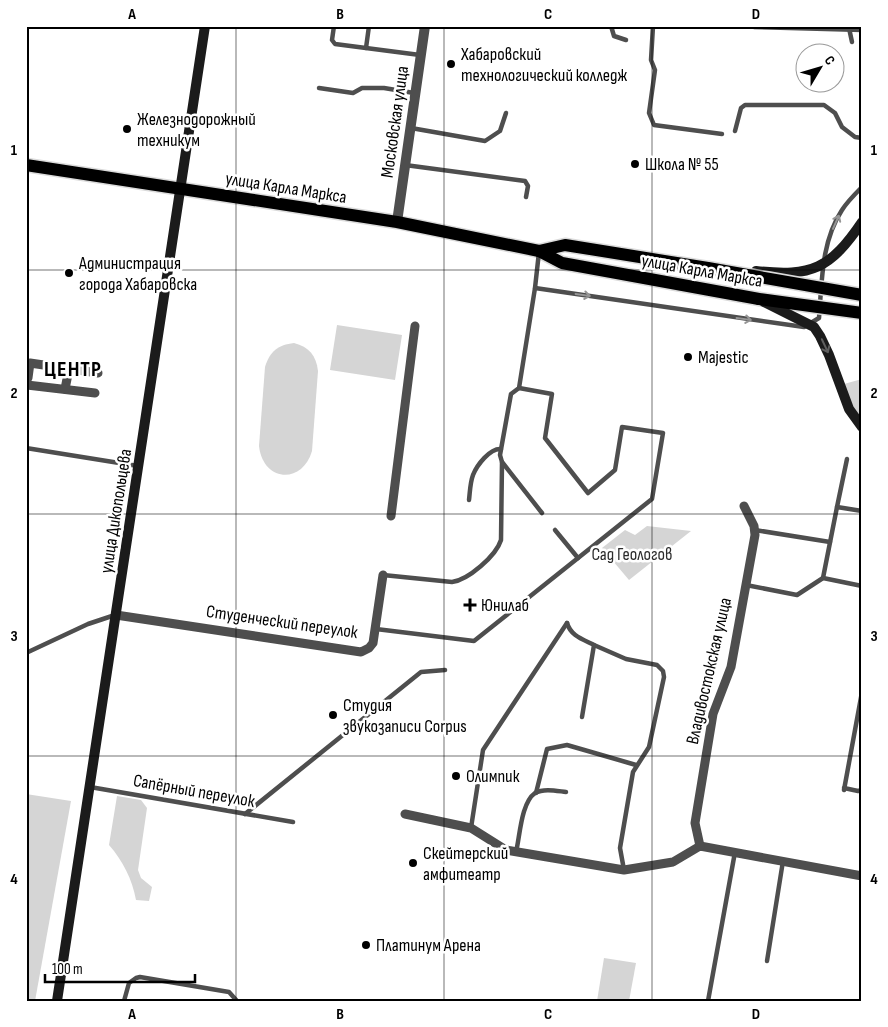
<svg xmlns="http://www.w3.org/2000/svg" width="888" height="1027" font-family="'Sofia Sans Condensed',sans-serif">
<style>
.green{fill:#d5d5d5}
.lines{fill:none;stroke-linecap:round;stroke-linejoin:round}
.primary-casing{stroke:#dbdbdb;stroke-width:15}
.service{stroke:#4e4e4e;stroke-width:4.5}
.minor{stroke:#4e4e4e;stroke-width:9}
.tertiary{stroke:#4e4e4e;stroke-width:10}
.secondary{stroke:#1b1b1b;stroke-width:10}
.primary{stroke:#000;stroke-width:12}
.primary-bridge-casing{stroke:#dbdbdb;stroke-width:15;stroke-linecap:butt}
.secondary-bridge{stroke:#1b1b1b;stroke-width:10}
.primary-bridge{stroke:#000;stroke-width:12}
.oneway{stroke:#959595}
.oneway2{stroke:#5f5f5f}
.grid{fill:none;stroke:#000;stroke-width:1;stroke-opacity:0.55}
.poi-dot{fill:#000;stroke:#fff;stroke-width:2}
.labels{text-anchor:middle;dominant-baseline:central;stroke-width:5;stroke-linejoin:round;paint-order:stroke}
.poi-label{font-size:18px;fill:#000;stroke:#fff;text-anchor:start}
.street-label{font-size:18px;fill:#000;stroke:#fff}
.park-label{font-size:18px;fill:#2c2c2c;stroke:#fff}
.district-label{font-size:22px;font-weight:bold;letter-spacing:1px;fill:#000;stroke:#fff}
.neatline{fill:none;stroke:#000;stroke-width:2}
.grid-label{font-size:16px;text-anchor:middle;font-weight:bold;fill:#000}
</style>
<rect width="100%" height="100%" fill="#fff"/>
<!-- green -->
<g class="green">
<path d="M337,325L402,335L395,380L330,370Z"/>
<path d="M294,343C309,347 316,355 318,371L312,451C302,485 263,482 259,446L265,367C270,351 278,345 294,343Z"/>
<path d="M862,379V418L853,407L844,384Z"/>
<path d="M647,526L691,531L629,580L602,548L625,530L635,535Z"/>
<path d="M26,794L71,801L35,1001H26Z"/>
<path d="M117,796L141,800L147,808L138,870L141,878L152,887L149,901L136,900C132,879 123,861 109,845Z"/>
<path d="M604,958L636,963L629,1001H597Z"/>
</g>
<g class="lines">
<!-- primary casing -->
<g class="primary-casing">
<g id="primary">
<path d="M26,165L397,222L539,251L562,263L759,299"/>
<path d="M539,251L565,245L708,268"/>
</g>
</g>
<!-- service -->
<g class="service">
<path d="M334,26L332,40L335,44L420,55"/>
<path d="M611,26L614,36L626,40"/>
<path d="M653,26L651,60L655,70L649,113L654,125L722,134"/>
<path d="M754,27L862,30"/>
<path d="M849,28L852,42"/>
<path d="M366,48L369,26"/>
<path d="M319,88L353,93L362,88H384L414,93"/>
<path d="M411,128L485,141L500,131L506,113"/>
<path d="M735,131L741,108L745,105H824L835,113L842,127L855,137L862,138"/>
<path d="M405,165L525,181L528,186L526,197"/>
<path d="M539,252L535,288L519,388L511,394L500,455L502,462L542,513"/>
<path d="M535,288L804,327L819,318C822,282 821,242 842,210C847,202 855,194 862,187"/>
<path d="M26,448L138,466"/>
<path d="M469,500C470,492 470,483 473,475C477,465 490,448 501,449"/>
<path d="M837,507L847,459"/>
<path d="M555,530L578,558"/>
<path d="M755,530L830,542"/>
<path d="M383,575L452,582C468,580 496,556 501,540L502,462"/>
<path d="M823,578L837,507L862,511"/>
<path d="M746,585L797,595L823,578L862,586"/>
<path d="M567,623C571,636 582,639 594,645L582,717"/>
<path d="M376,629L474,641L652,499L663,433L622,427L615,470L588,493L545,438L552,394L519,388"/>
<path d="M594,645L626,659L657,665L663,671L664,677L649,747L633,772L620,848L624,870"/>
<path d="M26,653L88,624L115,615"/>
<path d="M90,787L293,822"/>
<path d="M844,788L858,791L862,790"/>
<path d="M844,790L862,692"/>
<path d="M536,793L547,749L567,745L636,765"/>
<path d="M245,814L421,672L445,670"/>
<path d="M471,828L483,750L567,623"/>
<path d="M516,852C520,836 521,803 535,793C544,788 557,791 566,792"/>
<path d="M767,961L783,861"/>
<path d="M124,1001L129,983L136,978L140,977L229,992L237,1001"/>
<path d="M708,1001L735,852"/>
</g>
<!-- minor -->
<g class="minor">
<path d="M28,378L30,363L98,373"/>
<path d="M27,385L95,393"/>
<path d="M65,389L69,369"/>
<path d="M391,516L415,326"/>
<path d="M116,615L361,652L369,648L373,643L383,575"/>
<path d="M405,814L471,828L506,850L624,870L673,862L700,846L862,876"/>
<path d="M700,846L695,823L713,714L731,667L755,535L754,526L744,506"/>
</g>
<!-- tertiary -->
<path class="tertiary" d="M397,222L425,26"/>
<!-- secondary -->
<g class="secondary">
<path d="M756,271C812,277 830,269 862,222"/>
<path d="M57,1001L205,26"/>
</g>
<!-- primary -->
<use href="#primary" class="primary"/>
<!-- primary-bridge casing -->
<g class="primary-bridge-casing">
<g id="primary-bridge">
<path d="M708,268L862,295"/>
<path d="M759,299L862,313"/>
</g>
</g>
<!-- secondary-bridge -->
<path class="secondary-bridge" d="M764,302L814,327L820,336L829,355L849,409L862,427"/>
<!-- primary-bridge -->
<use href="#primary-bridge" class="primary-bridge"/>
</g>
<!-- one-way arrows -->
<defs><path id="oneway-shaft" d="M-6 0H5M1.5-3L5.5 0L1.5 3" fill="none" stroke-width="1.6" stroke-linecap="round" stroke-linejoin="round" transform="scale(1.25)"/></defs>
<g class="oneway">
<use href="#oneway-shaft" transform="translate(836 222) rotate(-66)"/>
<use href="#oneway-shaft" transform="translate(583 295) rotate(8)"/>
<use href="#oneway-shaft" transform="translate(744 319) rotate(8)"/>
</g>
<use class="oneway2" href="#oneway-shaft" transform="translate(825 346) rotate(65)"/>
<!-- grid -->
<path class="grid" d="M236,26V1001M444,26V1001M652,26V1001M26,270H862M26,514H862M26,756H862"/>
<!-- markers -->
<g class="poi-dot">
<circle cx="451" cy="64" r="5"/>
<circle cx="127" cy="129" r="5"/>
<circle cx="635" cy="164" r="5"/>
<circle cx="69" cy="273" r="5"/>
<circle cx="688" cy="357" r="5"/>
<path d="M467.5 597.5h5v5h5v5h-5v5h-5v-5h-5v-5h5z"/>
<circle cx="333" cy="715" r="5"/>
<circle cx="456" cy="776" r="5"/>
<circle cx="413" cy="863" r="5"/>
<circle cx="366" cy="945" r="5"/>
</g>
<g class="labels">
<!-- poi labels -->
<g class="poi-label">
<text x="461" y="54">Хабаровский<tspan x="461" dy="21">технологический колледж</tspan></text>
<text x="137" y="119">Железнодорожный<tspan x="137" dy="21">техникум</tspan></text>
<text x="645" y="164">Школа № 55</text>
<text x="79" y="263">Администрация<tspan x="79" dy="21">города Хабаровска</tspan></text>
<text x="698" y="357">Majestic</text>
<text x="481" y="605">Юнилаб</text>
<text x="343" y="705">Студия<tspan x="343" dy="21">звукозаписи Corpus</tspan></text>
<text x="466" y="776">Олимпик</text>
<text x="423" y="853">Скейтерский<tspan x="423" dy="21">амфитеатр</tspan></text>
<text x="376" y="945">Платинум Арена</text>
</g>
<!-- street labels -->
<g class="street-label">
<text transform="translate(395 122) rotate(-82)">Московская улица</text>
<text transform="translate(286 188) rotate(9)">улица Карла Маркса</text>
<text transform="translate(702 271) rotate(10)">улица Карла Маркса</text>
<text transform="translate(116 511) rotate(-81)">улица Дикопольцева</text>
<text transform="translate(282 622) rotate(8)">Студенческий переулок</text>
<text transform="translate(709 671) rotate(-77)">Владивостокская улица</text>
<text transform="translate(194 791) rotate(10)">Сапёрный переулок</text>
</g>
<!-- park labels -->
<g class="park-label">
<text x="632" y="554">Сад Геологов</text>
</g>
<!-- district labels -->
<g class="district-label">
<text x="73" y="369">ЦЕНТР</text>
</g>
</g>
<!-- border -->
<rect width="888" height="1027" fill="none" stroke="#ffffff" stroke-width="55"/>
<!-- north arrow -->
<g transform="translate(820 68) rotate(52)"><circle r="24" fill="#ffffff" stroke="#999999"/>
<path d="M0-4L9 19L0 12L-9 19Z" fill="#000000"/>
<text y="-8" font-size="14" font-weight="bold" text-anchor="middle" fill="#000000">С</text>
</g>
<!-- scale -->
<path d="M45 974v8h150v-8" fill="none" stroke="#000000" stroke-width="2.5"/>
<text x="52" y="974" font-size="15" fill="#000000" stroke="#ffffff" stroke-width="4" paint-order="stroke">100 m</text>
<rect x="28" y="28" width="832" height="972" class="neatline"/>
<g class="grid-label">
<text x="132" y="19">A</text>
<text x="340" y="19">B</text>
<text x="548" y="19">C</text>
<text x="756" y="19">D</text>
<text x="14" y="155">1</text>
<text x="874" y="155">1</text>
<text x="14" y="398">2</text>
<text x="874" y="398">2</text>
<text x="14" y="641">3</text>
<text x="874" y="641">3</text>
<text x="14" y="884">4</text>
<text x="874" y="884">4</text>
<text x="132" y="1019">A</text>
<text x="340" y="1019">B</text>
<text x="548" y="1019">C</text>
<text x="756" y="1019">D</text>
</g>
</svg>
